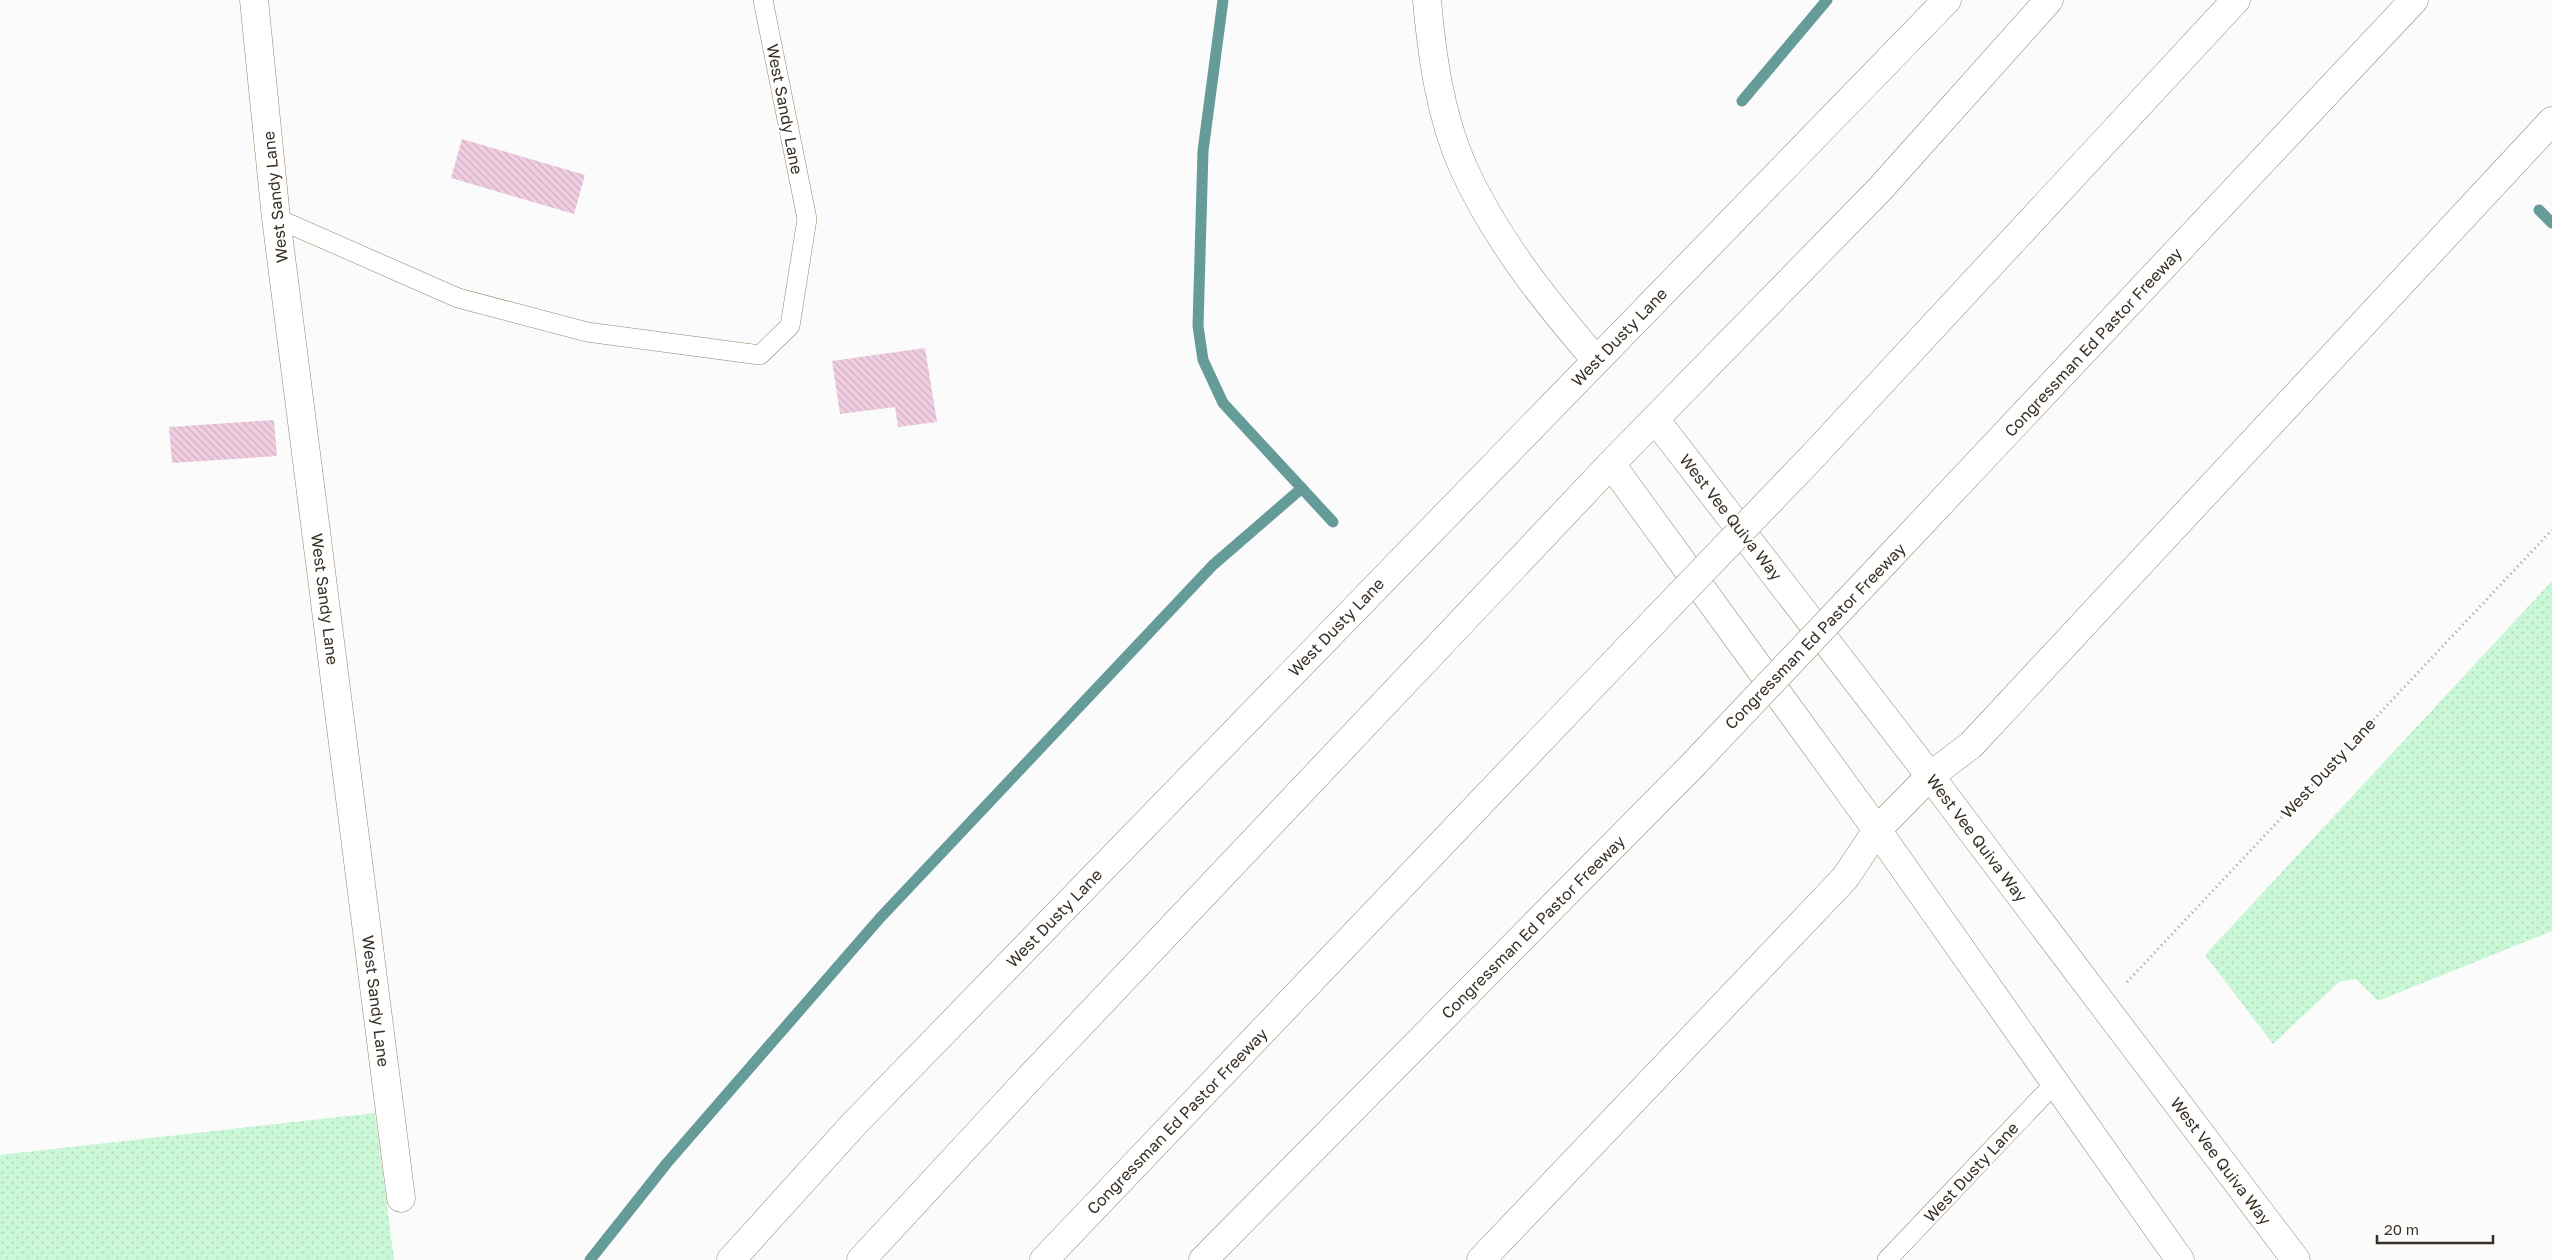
<svg xmlns="http://www.w3.org/2000/svg" width="2552" height="1260" font-family="'Golos Text',sans-serif">
<style>
.grass{fill:url(#grass-dots)}
.lines{fill:none;stroke-linecap:round;stroke-linejoin:round}
.stream{stroke:#659c9a;stroke-width:11}
.building{fill:url(#building-back-hatch)}
.lane-casing{stroke:#9a8469;stroke-width:20}
.street-casing{stroke:#9a8469;stroke-width:29}
.secondary-casing{stroke:#9a8469;stroke-width:29}
.highway-casing{stroke:#9a8469;stroke-width:29}
.path{stroke:#9f9b96;stroke-width:3;stroke-dasharray:1 4;stroke-linecap:butt}
.lane{stroke:#fff;stroke-width:19}
.street{stroke:#fff;stroke-width:28}
.secondary{stroke:#fff;stroke-width:28}
.highway{stroke:#fff;stroke-width:28}
.highway-bridge-casing{stroke:#9a8469;stroke-width:29;stroke-linecap:butt}
.highway-bridge{stroke:#fff;stroke-width:28}
.labels{text-anchor:middle;dominant-baseline:central;stroke-width:4;stroke-linejoin:round;paint-order:stroke}
.street-label{font-size:16px;fill:#393025;stroke:#fff}
</style>
<defs>
<pattern id="grass-dots" width="8" height="8" patternUnits="userSpaceOnUse" patternTransform="scale(1.25)"><rect width="8" height="8" fill="#caf7d6"/><path d="M2 2h.1M6 6h.1" fill="none" stroke="#aed4b8" stroke-width="1.8" stroke-linecap="round"/></pattern>
<pattern id="building-back-hatch" width="6" height="6" patternUnits="userSpaceOnUse" patternTransform="scale(1.25)"><rect width="6" height="6" fill="#f0cde1"/><path d="M-1 5l2 2M0 0l6 6M5-1l2 2" fill="none" stroke="#cfb0c1"/></pattern>
</defs>
<rect width="100%" height="100%" fill="#fbfbfb"/>
<!-- grass -->
<g class="grass">
<path d="M2552,581V931L2378,1001L2356,979L2339,982L2273,1044L2205,955Z"/>
<path d="M375,1113L394,1260H0V1155Z"/>
</g>
<g class="lines">
<!-- stream -->
<g class="stream">
<path d="M1223,0L1203,151L1198,326L1203,360L1223,403L1333,522"/>
<path d="M1742,101L1827,0"/>
<path d="M2539,210L2552,223"/>
<path d="M590,1260L667,1163L880,918L1213,565L1302,488"/>
</g>
</g>
<!-- building -->
<g class="building">
<path d="M462,139L585,175L574,214L451,178Z"/>
<path d="M925,348L937,422L898,427L895,407L840,414L832,361Z"/>
<path d="M274,420L277,456L172,463L169,427Z"/>
</g>
<g class="lines">
<!-- lane casing -->
<g class="lane-casing">
<g id="lane">
<path d="M276,218L458,298L587,332L760,355L790,326L807,219L763,0"/>
<path d="M1887,1260L2054,1084"/>
</g>
</g>
<!-- street casing -->
<g class="street-casing">
<g id="street">
<path d="M254,0L276,218L401,1198"/>
<path d="M1427,0C1432,56 1440,115 1463,167C1495,238 1545,301 1596,360"/>
<path d="M731,1260L854,1124L1947,0"/>
</g>
</g>
<!-- secondary casing -->
<g class="secondary-casing">
<g id="secondary">
<path d="M1655,419L1930,776L2296,1260"/>
<path d="M1611,464L1877,830L2180,1260"/>
</g>
</g>
<!-- highway casing -->
<g class="highway-casing">
<g id="highway">
<path d="M1814,455L2236,0"/>
<path d="M1885,562L2414,0"/>
<path d="M861,1260L1024,1084L1611,464L1880,189L2049,0"/>
<path d="M1044,1260L1617,660"/>
<path d="M1203,1260L1690,768"/>
<path d="M1481,1260L1845,878L1877,830L1930,776L1971,745L2552,121"/>
</g>
</g>
<!-- path -->
<path class="path" d="M2127,982L2552,530"/>
<!-- lane -->
<use href="#lane" class="lane"/>
<!-- street -->
<use href="#street" class="street"/>
<!-- secondary -->
<use href="#secondary" class="secondary"/>
<!-- highway -->
<use href="#highway" class="highway"/>
<!-- highway-bridge casing -->
<g class="highway-bridge-casing">
<g id="highway-bridge">
<path d="M1617,660L1814,455"/>
<path d="M1690,768L1885,562"/>
</g>
</g>
<!-- highway-bridge -->
<use href="#highway-bridge" class="highway-bridge"/>
</g>
<g class="labels">
<!-- street labels -->
<g class="street-label">
<text transform="translate(785 109) rotate(79)">West Sandy Lane</text>
<text transform="translate(275 197) rotate(-96)">West Sandy Lane</text>
<text transform="translate(1619 337) rotate(-46)">West Dusty Lane</text>
<text transform="translate(2093 342) rotate(-47)">Congressman Ed Pastor Freeway</text>
<text transform="translate(1731 517) rotate(52)">West Vee Quiva Way</text>
<text transform="translate(325 599) rotate(83)">West Sandy Lane</text>
<text transform="translate(1336 627) rotate(-46)">West Dusty Lane</text>
<text transform="translate(1815 636) rotate(-46)">Congressman Ed Pastor Freeway</text>
<text transform="translate(2328 768) rotate(-47)">West Dusty Lane</text>
<text transform="translate(1977 838) rotate(53)">West Vee Quiva Way</text>
<text transform="translate(1054 918) rotate(-46)">West Dusty Lane</text>
<text transform="translate(1533 927) rotate(-45)">Congressman Ed Pastor Freeway</text>
<text transform="translate(376 1001) rotate(83)">West Sandy Lane</text>
<text transform="translate(1177 1121) rotate(-46)">Congressman Ed Pastor Freeway</text>
<text transform="translate(2221 1161) rotate(53)">West Vee Quiva Way</text>
<text transform="translate(1971 1172) rotate(-47)">West Dusty Lane</text>
</g>
</g>
<!-- scale -->
<path d="M2377 1235v8h116v-8" fill="none" stroke="#393025" stroke-width="2.5"/>
<text x="2384" y="1235" font-size="15" fill="#393025" stroke="#ffffff" stroke-width="4" paint-order="stroke">20 m</text>
</svg>
